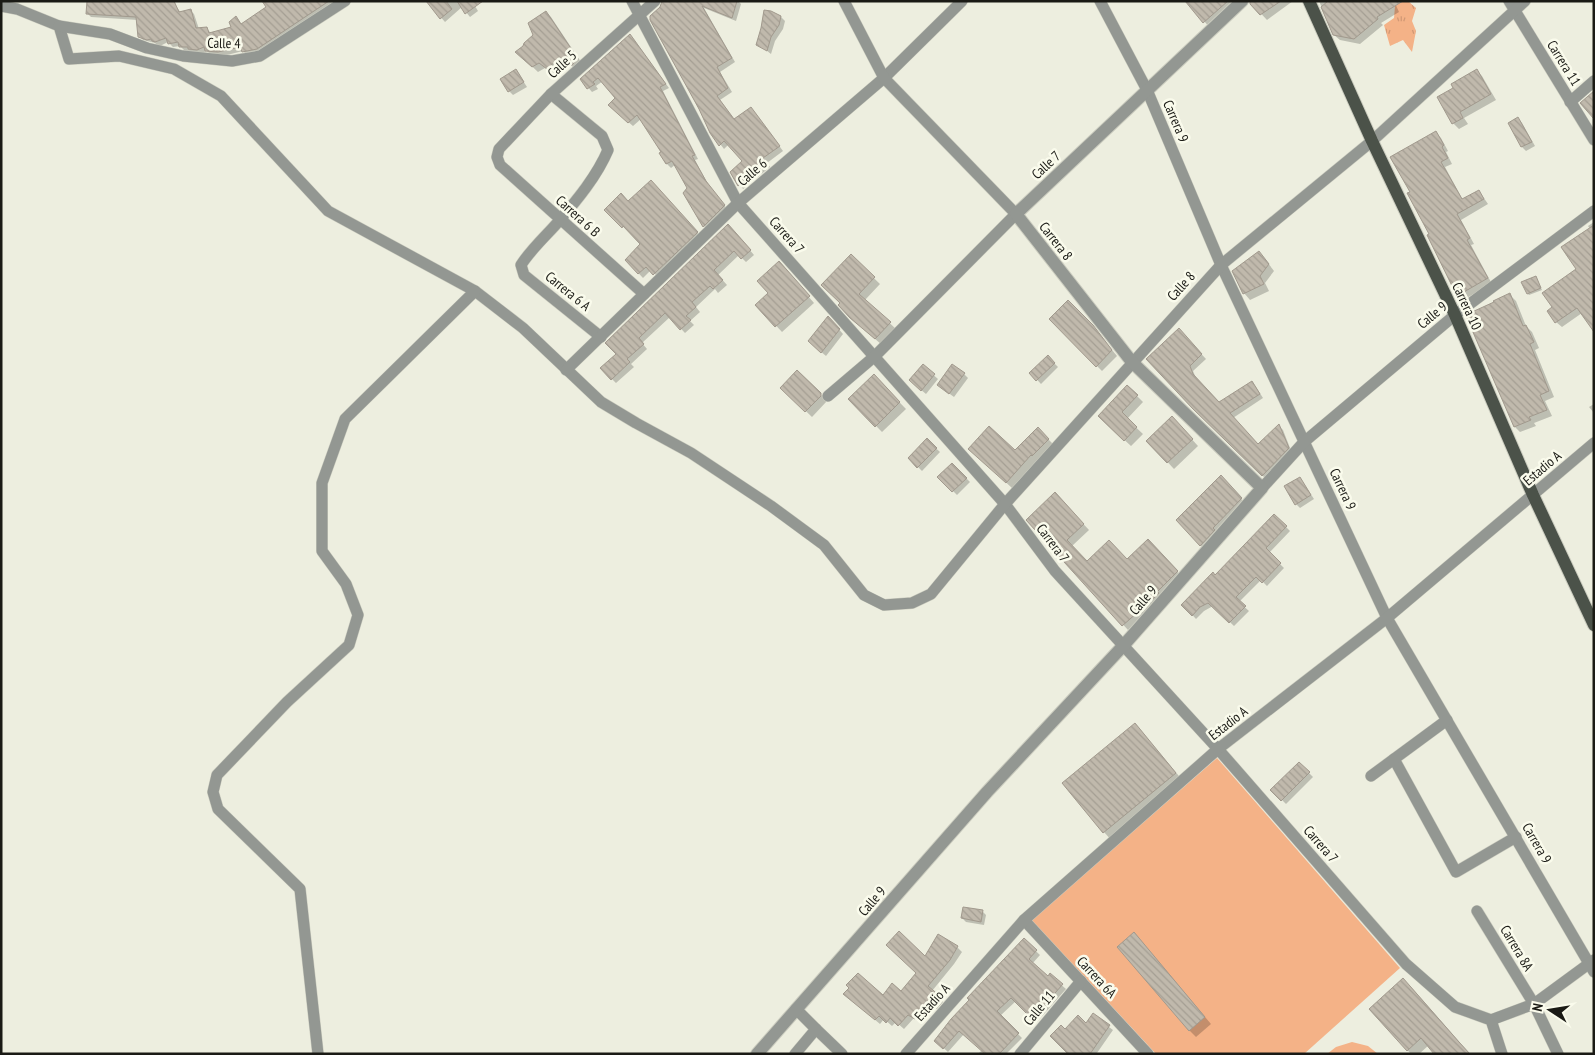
<svg xmlns="http://www.w3.org/2000/svg" width="1595" height="1055" font-family="'PT Sans Narrow',sans-serif">
<style>
.grass{fill:url(#grass-tufts)}
.garden{fill:#f4b287}
.shadow{fill:#0003}
.building{fill:url(#building-back-hatch);stroke:#a1998d}
.lines{fill:none;stroke-linecap:round;stroke-linejoin:round}
.minor-casing{stroke:#cbccbf;stroke-width:12}
.tertiary-casing{stroke:#cbccbf;stroke-width:14}
.primary-casing{stroke:#cbccbf;stroke-width:14}
.minor{stroke:#939792;stroke-width:11}
.tertiary{stroke:#939792;stroke-width:12}
.primary{stroke:#4b5249;stroke-width:12}
.labels{text-anchor:middle;dominant-baseline:central;stroke-width:5;stroke-linejoin:round;paint-order:stroke}
.street-label{font-size:14px;fill:#1a1a15;stroke:#fafbec}
</style>
<defs>
<pattern id="grass-tufts" width="24" height="20" patternUnits="userSpaceOnUse" patternTransform="scale(1.25)"><rect width="24" height="20" fill="#f4b287"/><path d="M3 7l-1-3M5 7V3M7 7l1-3M15 17l-1-3M17 17v-4M19 17l1-3" fill="none" stroke="#d19874"/></pattern>
<pattern id="building-back-hatch" width="6" height="6" patternUnits="userSpaceOnUse" patternTransform="scale(1.25)"><rect width="6" height="6" fill="#c0b9ac"/><path d="M-1 5l2 2M0 0l6 6M5-1l2 2" fill="none" stroke="#a49e93"/></pattern>
</defs>
<rect width="100%" height="100%" fill="#edeedf"/>
<!-- grass -->
<path class="grass" d="M1402,1H1408L1416,8L1412,21L1416,31L1412,52L1403,40L1390,46L1384,25L1394,18L1395,6Z"/>
<!-- garden -->
<g class="garden">
<path d="M1217,758L1400,968L1304,1054H1156L1031,920Z"/>
<path d="M1352,1042L1368,1046L1378,1054H1327L1336,1047Z"/>
</g>
<!-- shadow -->
<g class="shadow">
<path d="M284,1H338L261,52L247,55L243,51L223,56L210,54L207,51L202,53H193L192,51H185L180,46L173,47L168,42L160,46L157,45L155,43L143,40L139,36L138,20L91,17L87,13L174,3L181,13L190,10L194,14L199,29H207L211,33L233,28L236,18L242,25Z"/>
<path d="M436,1H472L478,11L470,17L462,7L445,22L431,6Z"/>
<path d="M663,1H738L741,4L736,21L704,8L735,62L720,72L732,92L720,100L735,121L755,113L783,151L767,163L770,167L743,189L732,172L744,162L729,144L724,149L711,132L651,18L663,4Z"/>
<path d="M1187,1H1230L1234,7L1210,28Z"/>
<path d="M1251,1H1293L1267,20L1251,3Z"/>
<path d="M1319,1H1394L1399,12L1381,23L1383,25L1360,44L1340,40L1334,35Z"/>
<path d="M546,12L551,17L583,65L577,71L571,65L567,68L563,64L553,73L545,68L538,72L517,52L535,35Z"/>
<path d="M781,17L785,21L783,29L775,41L771,54L758,44Z"/>
<path d="M633,39L669,88L663,91L698,159L695,160L709,186L728,210L707,230L704,226L689,188L676,164L671,168L667,164L661,154L662,153L641,119L633,126L613,109L616,99L603,81L596,86L598,89L592,92L581,79Z"/>
<path d="M516,70L527,87L513,95L509,91Z"/>
<path d="M1477,71L1482,76L1496,100L1464,118L1468,124L1459,129L1453,123L1455,89Z"/>
<path d="M1518,119L1522,123L1535,146L1526,151L1522,147L1510,123Z"/>
<path d="M1436,133L1441,138L1448,151L1446,152L1452,164L1445,167L1463,200L1479,191L1488,204L1461,220L1474,244L1471,245L1492,284L1463,300L1458,295L1411,192Z"/>
<path d="M656,186L701,237L659,278L651,270L643,278L626,260L642,244L606,210L628,202Z"/>
<path d="M1594,222V330L1582,313L1562,327L1556,322L1554,308L1578,270L1590,229L1588,226Z"/>
<path d="M732,229L754,255L746,262L739,255L718,275L727,285L718,293L715,289L696,307L700,312L690,321L694,325L685,333L670,317L642,343L647,349L631,364L634,367L616,383L602,369L617,355Z"/>
<path d="M851,256L880,284L865,300L896,329L882,345L858,324L841,303Z"/>
<path d="M1265,259L1274,271L1265,283L1269,291L1250,300L1244,293Z"/>
<path d="M784,268L814,303L782,332L757,305L769,293Z"/>
<path d="M1537,279L1542,290L1529,295L1528,294Z"/>
<path d="M1510,295L1516,301L1526,326L1532,332L1539,348L1535,350L1554,397L1545,401L1552,416L1534,423L1536,426L1520,432L1515,427Z"/>
<path d="M829,318L843,334L826,356L813,345Z"/>
<path d="M1050,319L1098,333L1117,356L1102,371Z"/>
<path d="M1179,330L1206,359L1193,371L1197,380L1219,404L1252,383L1256,387L1263,398L1233,418L1258,445L1279,426L1283,430L1292,453L1267,480L1193,408Z"/>
<path d="M1048,357L1058,367L1041,384L1031,373Z"/>
<path d="M923,366L938,379L926,394L914,384Z"/>
<path d="M797,372L827,401L812,417L782,388Z"/>
<path d="M964,374L968,378L954,397L943,389Z"/>
<path d="M874,376L906,409L882,432L850,399Z"/>
<path d="M1127,386L1143,402L1127,419L1143,434L1131,446L1106,423Z"/>
<path d="M1594,404V413L1589,407Z"/>
<path d="M1178,424L1198,446L1174,469L1148,441Z"/>
<path d="M1038,429L1054,445L1012,488L976,455L1015,451Z"/>
<path d="M927,440L940,452L922,471L909,458Z"/>
<path d="M952,464L970,482L957,495L939,477Z"/>
<path d="M1221,477L1245,503L1204,549L1178,520Z"/>
<path d="M1300,478L1314,499L1300,508L1296,504Z"/>
<path d="M1060,499L1089,530L1072,546L1087,562L1127,560L1153,545L1182,577L1128,630L1028,520Z"/>
<path d="M1274,515L1290,531L1269,553L1284,568L1267,586L1261,580L1239,602L1249,611L1234,626L1213,606L1204,611L1196,619L1183,605L1215,577Z"/>
<path d="M1135,724L1184,782L1112,841L1104,832Z"/>
<path d="M1299,763L1313,777L1286,804L1272,790Z"/>
<path d="M982,911L986,915L984,925L966,922L962,918Z"/>
<path d="M1024,940L1040,955L1032,964L1048,978L1050,975L1066,989L1037,1022L1016,1001L1000,1016L1022,1038L1006,1054H978L982,1050L964,1034L948,1052L936,1041Z"/>
<path d="M1140,940L1211,1024L1196,1037L1189,1030Z"/>
<path d="M957,947L962,952L954,964L932,991L943,1002L937,1009L933,1006L920,1023L914,1018L904,1029L896,1022L892,1026L884,1019L880,1024L850,999L883,997L901,992L918,974L925,958Z"/>
<path d="M1411,987L1470,1054L1429,1045L1419,1054H1411L1370,1009Z"/>
<path d="M1093,1015L1113,1030L1097,1053L1098,1054H1069L1065,1030L1086,1025Z"/>
</g>
<!-- building -->
<g class="building">
<path d="M87,1H174L179,12L191,9L196,28L207,27L209,33L231,27L229,22L236,16L241,24L266,7L262,1H329L257,49L242,52L240,47L218,52L205,51L204,47L197,50L188,49V47H179L178,42L168,44L166,38L155,42L152,41L151,39L147,40L138,37L136,17L86,14Z"/>
<path d="M426,1H446L452,9L440,19Z"/>
<path d="M457,1H483L465,14Z"/>
<path d="M662,1H737L732,18L702,6L732,58L717,67L728,88L717,96L734,119L751,107L780,146L763,158L767,162L738,186L730,172L742,161L724,141L719,146L710,133L699,109L650,20V16L660,7Z"/>
<path d="M1185,1H1228L1203,23Z"/>
<path d="M1250,1H1281L1260,15L1250,4Z"/>
<path d="M1328,1H1403L1377,17L1378,19L1354,39L1333,35L1321,7Z"/>
<path d="M764,10L771,11L781,16L779,25L771,37L767,51L756,45L761,28Z"/>
<path d="M546,11L578,59L571,66L566,60L561,64L558,59L547,69L539,63L532,67L515,52L523,46L524,43L533,35L528,23Z"/>
<path d="M630,34L666,84L660,87L695,155L692,156L706,181L725,205L703,227L683,193L687,188L672,161L666,164L659,153L661,152L637,115L628,123L608,105L615,98L598,78L593,82L595,84L587,89L580,79Z"/>
<path d="M516,69L524,82L508,92L500,79Z"/>
<path d="M1477,69L1491,94L1460,112L1463,118L1452,124L1437,97L1453,88L1451,84Z"/>
<path d="M1594,91V119L1580,103Z"/>
<path d="M1518,117L1532,142L1521,147L1508,123Z"/>
<path d="M1436,131L1444,145L1442,147L1448,158L1441,162L1462,199L1479,190L1484,199L1457,214L1470,238L1467,240L1488,278L1457,296L1427,235L1429,234L1407,193L1410,192L1390,157Z"/>
<path d="M651,180L698,232L653,275L646,267L638,274L625,260L640,244L623,226L622,228L604,210L621,193L628,201Z"/>
<path d="M728,224L751,250L741,259L734,251L714,270L723,280L713,289L710,286L692,302L696,307L686,316L691,320L680,330L665,313L639,338L644,344L627,359L630,362L611,380L600,368L616,354L605,343Z"/>
<path d="M1594,225V332L1577,308L1555,323L1547,311L1552,307L1542,293L1576,269L1561,247Z"/>
<path d="M1259,251L1269,264L1260,276L1264,284L1243,294L1232,271Z"/>
<path d="M851,254L875,277L859,294L891,322L875,339L850,318L838,305L840,303L821,285Z"/>
<path d="M779,261L810,296L775,327L755,305L768,293L757,281Z"/>
<path d="M1536,276L1541,288L1527,294L1521,282Z"/>
<path d="M1510,293L1523,326L1526,325L1534,342L1530,344L1549,391L1540,395L1547,410L1529,417L1531,420L1514,427L1466,316L1472,312L1494,302L1493,301Z"/>
<path d="M1068,300L1093,325L1112,350L1096,367L1049,319Z"/>
<path d="M828,316L840,329L821,353L808,341Z"/>
<path d="M1179,328L1202,354L1190,366L1193,374L1219,402L1252,381L1260,394L1230,413L1258,444L1279,424L1289,448L1262,476L1193,409L1146,359Z"/>
<path d="M1048,355L1055,363L1036,381L1029,373Z"/>
<path d="M923,364L935,374L921,391L909,380Z"/>
<path d="M952,364L965,373L949,394L937,385Z"/>
<path d="M797,370L821,393V396L805,412L780,388Z"/>
<path d="M874,374L900,402L875,427L848,399Z"/>
<path d="M1127,385L1138,395L1122,412L1137,427L1124,441L1098,416Z"/>
<path d="M1172,416L1193,439L1167,463L1146,441Z"/>
<path d="M989,426L1015,450L1038,427L1049,439L1032,456L1031,455L1006,483L968,449Z"/>
<path d="M927,438L937,448L917,468L908,458Z"/>
<path d="M952,463L967,478L952,492L937,477Z"/>
<path d="M1221,475L1242,498L1213,528L1215,530L1200,546L1176,520Z"/>
<path d="M1300,477L1311,495L1295,505L1284,486Z"/>
<path d="M1055,492L1084,524L1067,540L1087,561L1109,540L1127,559L1148,539L1178,571L1157,592L1159,593L1154,598L1122,626L1026,520Z"/>
<path d="M1274,514L1287,526L1266,548L1281,563L1262,583L1256,577L1236,597L1246,606L1229,623L1208,603L1200,607L1192,616L1181,605L1213,572L1215,575Z"/>
<path d="M1135,723L1176,773L1103,833L1062,783Z"/>
<path d="M1299,762L1310,772L1281,801L1270,790Z"/>
<path d="M963,907L983,910L981,922L961,918Z"/>
<path d="M899,931L925,956L938,934L958,946L950,960L928,986L940,996L932,1005L928,1002L915,1019L908,1015L898,1026L890,1018L886,1023L879,1016L875,1020L843,994L849,988L846,985L858,973L883,995L892,983L901,991L916,973L886,945Z"/>
<path d="M1134,932L1205,1017L1189,1031L1117,947Z"/>
<path d="M1024,938L1037,950L1029,959L1048,976L1050,973L1063,984L1032,1019L1011,998L997,1011L1019,1033L999,1054H985L959,1031L943,1049L934,1041L951,1019L969,1000L967,998Z"/>
<path d="M1403,978L1459,1042L1470,1054H1434L1421,1038L1407,1051L1369,1009Z"/>
<path d="M1093,1013L1110,1025L1090,1054H1068L1050,1036L1061,1025L1065,1029L1078,1015L1086,1023Z"/>
</g>
<g class="lines">
<!-- minor casing -->
<g class="minor-casing">
<g id="minor">
<path d="M632,1L738,203L1005,504L1055,571L1218,749L1406,964L1455,1007L1491,1020L1502,1054"/>
<path d="M1100,1L1147,90L1221,265L1387,618L1594,972"/>
<path d="M1509,1L1594,140"/>
<path d="M1,6L17,9L59,26L69,59L119,56L174,69L221,96L328,211L475,291L523,328L601,402L636,423L691,453L771,506L824,545L864,595L884,605L912,603L931,594L1005,504L1221,265L1372,141L1525,1"/>
<path d="M59,26L110,34L147,48L183,56L232,61L260,56L345,1"/>
<path d="M551,94L602,136L608,150C597,176 577,200 559,221C546,236 531,249 521,265L524,275L601,337"/>
<path d="M1570,102L1594,81"/>
<path d="M644,294L500,165L497,157L499,149L551,94L655,1"/>
<path d="M566,370L738,203L884,78L962,1"/>
<path d="M828,396L875,356L1016,214L884,78L844,1"/>
<path d="M1262,488L1304,442L1455,315L1594,211"/>
<path d="M1394,759L1456,872L1516,837"/>
<path d="M1371,776L1447,720"/>
<path d="M1477,911L1534,1004L1558,1054"/>
<path d="M1024,920L1148,1054"/>
<path d="M1491,1020L1534,1004L1594,960"/>
<path d="M816,1029L842,1054"/>
<path d="M318,1054L300,889L218,809L213,792L217,775L287,702L349,645L358,615L346,584L322,551V483L345,419L475,291"/>
<path d="M795,1054L816,1029L796,1009"/>
<path d="M906,1054L1024,920L1218,749L1387,618L1594,443"/>
<path d="M1020,1054L1081,981"/>
</g>
</g>
<!-- tertiary casing -->
<g class="tertiary-casing">
<path id="tertiary" d="M757,1054L987,792L1123,646L1262,488L1132,362L1016,214L1242,1"/>
</g>
<!-- primary casing -->
<g class="primary-casing">
<path id="primary" d="M1309,1L1372,141L1455,315L1533,495L1594,625"/>
</g>
<!-- minor -->
<use href="#minor" class="minor"/>
<!-- tertiary -->
<use href="#tertiary" class="tertiary"/>
<!-- primary -->
<use href="#primary" class="primary"/>
</g>
<g class="labels">
<!-- street labels -->
<g class="street-label">
<text transform="translate(224 43) rotate(1)">Calle 4</text>
<text transform="translate(1564 63) rotate(58)">Carrera 11</text>
<text transform="translate(562 64) rotate(-42)">Calle 5</text>
<text transform="translate(1176 121) rotate(67)">Carrera 9</text>
<text transform="translate(1046 165) rotate(-43)">Calle 7</text>
<text transform="translate(752 172) rotate(-41)">Calle 6</text>
<text transform="translate(578 216) rotate(42)">Carrera 6 B</text>
<text transform="translate(787 235) rotate(48)">Carrera 7</text>
<text transform="translate(1056 241) rotate(52)">Carrera 8</text>
<text transform="translate(1181 286) rotate(-48)">Calle 8</text>
<text transform="translate(568 291) rotate(39)">Carrera 6 A</text>
<text transform="translate(1467 306) rotate(65)">Carrera 10</text>
<text transform="translate(1432 315) rotate(-40)">Calle 9</text>
<text transform="translate(1542 468) rotate(-40)">Estadio A</text>
<text transform="translate(1343 489) rotate(65)">Carrera 9</text>
<text transform="translate(1053 543) rotate(53)">Carrera 7</text>
<text transform="translate(1143 600) rotate(-49)">Calle 9</text>
<text transform="translate(1228 723) rotate(-38)">Estadio A</text>
<text transform="translate(1537 843) rotate(60)">Carrera 9</text>
<text transform="translate(1321 844) rotate(49)">Carrera 7</text>
<text transform="translate(872 901) rotate(-49)">Calle 9</text>
<text transform="translate(1517 948) rotate(59)">Carrera 8A</text>
<text transform="translate(1097 977) rotate(47)">Carrera 6A</text>
<text transform="translate(932 1002) rotate(-48)">Estadio A</text>
<text transform="translate(1039 1008) rotate(-50)">Calle 11</text>
</g>
</g>
<!-- border -->
<rect width="1595" height="1055" fill="none" stroke="#1a1a15" stroke-width="5"/>
<!-- north arrow -->
<g transform="translate(1550 1010) rotate(282)" stroke="#fafbec" stroke-width="4" paint-order="stroke">
<path d="M0-4L9 19L0 12L-9 19Z" fill="#1a1a15"/>
<text y="-8" font-size="14" font-weight="bold" text-anchor="middle" fill="#1a1a15">N</text>
</g>
</svg>
